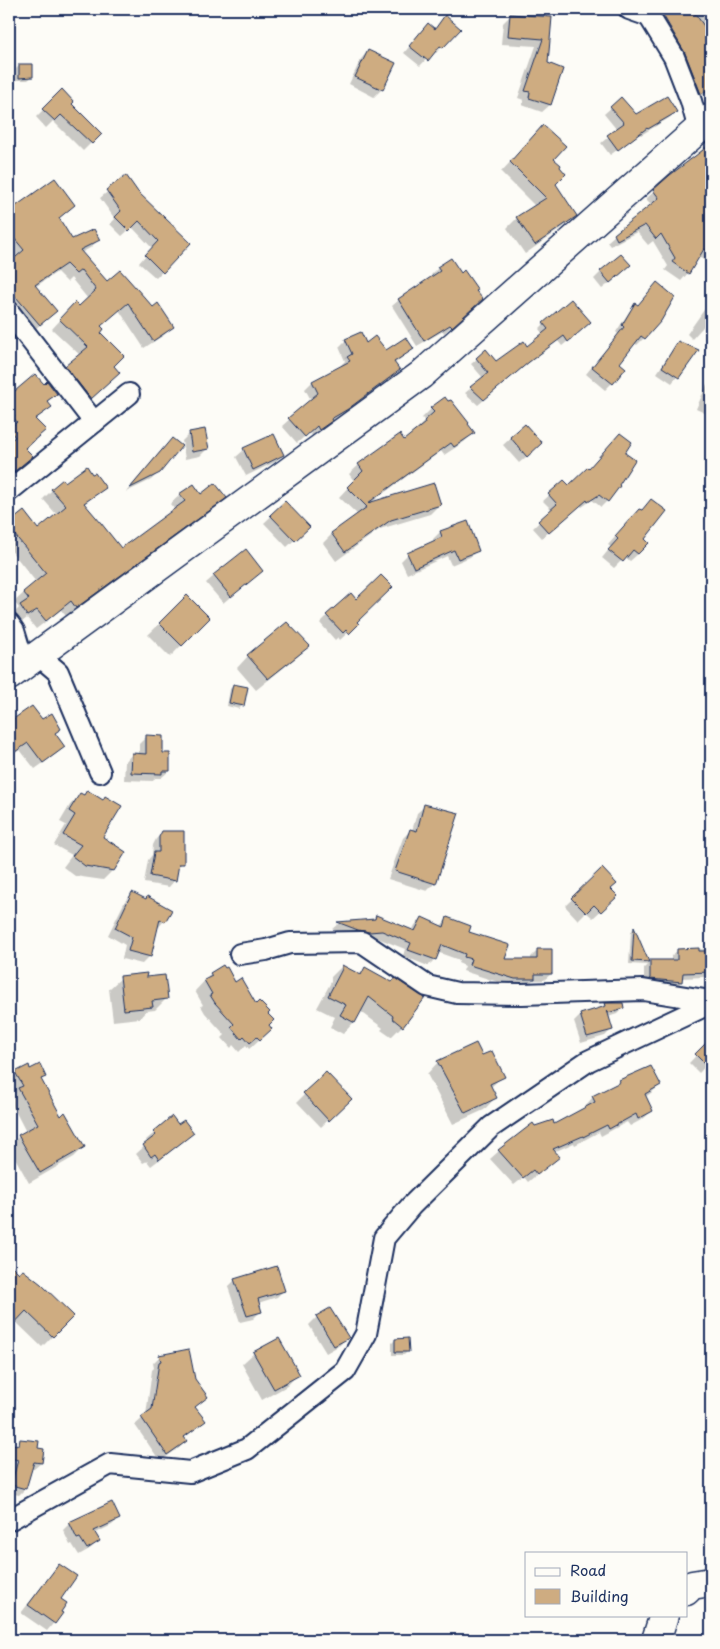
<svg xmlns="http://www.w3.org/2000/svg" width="720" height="1649" font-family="'Playpen Sans',sans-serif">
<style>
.shadow{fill:#0003}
.building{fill:#ceac81;stroke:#1b2f5e}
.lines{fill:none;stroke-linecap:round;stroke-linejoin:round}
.street-casing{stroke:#1b2f5e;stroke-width:24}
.secondary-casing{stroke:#1b2f5e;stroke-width:31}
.street{stroke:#fdfcf7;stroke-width:20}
.secondary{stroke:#fdfcf7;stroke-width:28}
</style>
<rect width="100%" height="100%" fill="#fdfcf7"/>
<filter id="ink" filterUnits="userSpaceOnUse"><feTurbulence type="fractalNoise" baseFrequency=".02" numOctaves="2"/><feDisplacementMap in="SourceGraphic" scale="10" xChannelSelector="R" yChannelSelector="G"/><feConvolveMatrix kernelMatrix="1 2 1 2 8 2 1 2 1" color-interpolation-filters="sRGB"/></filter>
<g filter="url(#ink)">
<!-- shadow -->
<g class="shadow">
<path d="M659,9H711V91L692,102L655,25Z"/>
<path d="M511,15L550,18L547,64L550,105L542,112L522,105L524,100L518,98L536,46L501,44L503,23Z"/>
<path d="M445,16L459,29L436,53L434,51L420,66L404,53L422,31L434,30Z"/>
<path d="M368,51L382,89L374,97L349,84L361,59Z"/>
<path d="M20,65L32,77L28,80H16V69Z"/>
<path d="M9,81H16L15,103L9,110Z"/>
<path d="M62,91L70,104L100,134L83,151L53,121L46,128L36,117Z"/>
<path d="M621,99L636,116L676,112L669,118L641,135L640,134L610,155L601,143L617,130L604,114Z"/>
<path d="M534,136L552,159L555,184L575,216L566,225L525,254L507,228L517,218L535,206L501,172Z"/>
<path d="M711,141V262L710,263L698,257L688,273L681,281L665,270L668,266L653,241L648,245L637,232L610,246L607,242L615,235L652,205L646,199L671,176L698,156L697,154Z"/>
<path d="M126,177L138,193L190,243L156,278L139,263L152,248L132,227L122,236L110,224L115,219L100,198Z"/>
<path d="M9,200L15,208L58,219L72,241L98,240L90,248L81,253L107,283L153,308L172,327L164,335L144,348L119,310L100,327L99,333L112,366L110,381L82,406L58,375L80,355L52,329L75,304L79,307L88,299L71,278L67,282L57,272L35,287L55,311L31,333L9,306V265L16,259L9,250Z"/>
<path d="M438,268L461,274L475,291V306L444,333L443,331L417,346L392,306L399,300L433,277L431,275Z"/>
<path d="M601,272L622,273L602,289L594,279Z"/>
<path d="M711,300V318L692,339L687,334Z"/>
<path d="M635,305L644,338L637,345L634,343L618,363L612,383L605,390L586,374L618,334L616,332L629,312Z"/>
<path d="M544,324L584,328L562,346L558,341L522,368L478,405L465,393L483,378L471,364L477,359L496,363L527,347L543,334L539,329Z"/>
<path d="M360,333L366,345L385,352L413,349L394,364L399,370L392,377L312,436L310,432L297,443L282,426L311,400L305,389L312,382L342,366L341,365L345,361L339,347L346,340Z"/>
<path d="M679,343L697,351L672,383L657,373L673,349Z"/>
<path d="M34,375L43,385L55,394L47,402L50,407L35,420L34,440L24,449L31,456L9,476V398Z"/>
<path d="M711,375V416L696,409Z"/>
<path d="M431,409L466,424L473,433L464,442L444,455L441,451L369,504L439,505L430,514L380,529L336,561L323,543L332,534L358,515L339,497L354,481L349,474L359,465L399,435L404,441L425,421L422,418Z"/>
<path d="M525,425L533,451L519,463L503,445Z"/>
<path d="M204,431L207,449L200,456L185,459L182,441L189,434Z"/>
<path d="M164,447L159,472L151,480L126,492Z"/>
<path d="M244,450L282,455L275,462L246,476L236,457Z"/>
<path d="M623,453L607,501L601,507L592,500L582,507L580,505L542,538L533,528L552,510L543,501L564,482L569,487Z"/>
<path d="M65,483L104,488L83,505L121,550L175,510L170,504L180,495L194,486L200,496L225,498L216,507L66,616L61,610L36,629L27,618L18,625L11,616L19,608L14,602L36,582L9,548V525L24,513L38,531L57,515L43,499L52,490Z"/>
<path d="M285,503L308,527L287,547L264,523Z"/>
<path d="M632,518L643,539L638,554L630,561L625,557L614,568L602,558L611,547L608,545Z"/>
<path d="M468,523L478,550L470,557L451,565L447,556L407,574L401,561L408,554L434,542L433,539L440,532Z"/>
<path d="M262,571L223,603L206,583L214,576Z"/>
<path d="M187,597L208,618L170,657L148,635Z"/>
<path d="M327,616L355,622L357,624L340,640L338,637L335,640L320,623Z"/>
<path d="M308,646L297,657L256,690L237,668L248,656Z"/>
<path d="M234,685L243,705L239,709L227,706L230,689Z"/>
<path d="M32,707L42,721L59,729L54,734L63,747L56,754L35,769L20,750L9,757V724Z"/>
<path d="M147,736L161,754L169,771L161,778H155L153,781L124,780L125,762L132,754H139V744Z"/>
<path d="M87,792L102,801L105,797L102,838L113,870L103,880L75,876L63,867L72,855L54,845L66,825L60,822L70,805L80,795L83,796Z"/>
<path d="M425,806L457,814L434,884L427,891L388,879L403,838L411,830L412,831L417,813Z"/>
<path d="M163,832L182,863L177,869L175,880L169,887L144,883L148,860L152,855L153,845L156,839Z"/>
<path d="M602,870L609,889L608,904L593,918L586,912L578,920L565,906Z"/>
<path d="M132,894L145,900L147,897L164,921L157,929L150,956L142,964L122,959L125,945L108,935L125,901Z"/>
<path d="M376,916L412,931L415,925L422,918L440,927L447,919L468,933L503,961L531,960V957L538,950L551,974L544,980H533L528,985H508L463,971L465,966L458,963L459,960L437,952L434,960L428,966L403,956L405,949L375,937L362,938L351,936L332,929L338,924L371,921Z"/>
<path d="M633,929L648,963L650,962H671V956L678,950L709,949L711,947V971L704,977L681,978V982L675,988L644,985V968L647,965L629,964L631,932Z"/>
<path d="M342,966L359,975L365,969L402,1026L391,1037L381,1030L383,1028L360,1011L354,1022L343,1034L330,1027L335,1017L317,1008L331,982V977Z"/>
<path d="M211,974L235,983L256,1006L266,1014L268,1025L261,1038L249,1049L246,1045L239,1052L233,1045L231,1048L222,1038L225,1035L205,1013L201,1006L203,1005L195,991Z"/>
<path d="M121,978L166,999L155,1010L146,1011L140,1018L113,1021L109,989Z"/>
<path d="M605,1004H622L623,1008L617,1014L608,1017L612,1029L605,1036L581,1043L574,1022L581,1015L600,1009Z"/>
<path d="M711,1040V1060L699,1073L689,1063Z"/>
<path d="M481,1057L503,1076L490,1088L495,1098L484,1110L453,1124L427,1074L438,1062Z"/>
<path d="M651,1068L660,1085L651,1093L645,1097L652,1111L643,1119L630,1126L627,1122L601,1136L599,1132L575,1145L574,1143L554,1152L558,1157L528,1182L524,1177L514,1185L490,1159L499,1151L534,1127L553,1126L586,1108L585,1106L593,1097L615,1086L620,1081Z"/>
<path d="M30,1070L45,1076L41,1080L61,1118L84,1147L74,1157L29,1183L9,1147L19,1136L26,1132L9,1099L12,1096L9,1089V1080L16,1073Z"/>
<path d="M326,1073L350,1099L321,1127L297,1102Z"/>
<path d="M172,1118L185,1140L151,1166L147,1161L143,1163L136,1154L148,1143L146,1140Z"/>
<path d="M9,1264L72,1316L42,1347L15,1321L9,1327Z"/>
<path d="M235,1280L284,1290L277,1297L258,1303L260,1312L253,1319L240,1322L228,1287Z"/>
<path d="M317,1317L347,1337L340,1345L326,1353L309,1325Z"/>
<path d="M395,1340L407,1352L404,1355H392V1343Z"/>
<path d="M254,1353L298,1374L287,1386L262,1400L242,1364Z"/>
<path d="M160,1356L194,1380L206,1397L194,1408L204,1421L184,1438L186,1441L179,1448L160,1461L135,1425L146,1415L152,1370L154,1368L153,1363Z"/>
<path d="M21,1440L36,1449L41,1463L34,1469H31L25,1489L19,1495L9,1493V1479L12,1466H9V1449Z"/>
<path d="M119,1518L112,1525L94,1534L98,1541L91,1548L79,1555L72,1544L70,1545L63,1530L70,1523Z"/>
<path d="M59,1565V1612L61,1614L47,1631L21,1613Z"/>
</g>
<!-- building -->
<g class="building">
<path d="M674,9H692L711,36V88L701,94L685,53L663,15Z"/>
<path d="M510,14L552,17L548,63L563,69L551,105L529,98L530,92L525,91L543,39L508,36Z"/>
<path d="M445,15L461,29L443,48L440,46L428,61L409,46L428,23L435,29Z"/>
<path d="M368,50L396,63L383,90L355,77Z"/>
<path d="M19,64H33V77L19,78Z"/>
<path d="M62,89L74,102L72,104L102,134L92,144L61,115L55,121L42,109Z"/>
<path d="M667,96L677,112L648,129L647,128L618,150L607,135L624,123L610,107L621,97L636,114Z"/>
<path d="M543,125L566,146L554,159L561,165L560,167L566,174L556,184L577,216L535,245L516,217L546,198L510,162Z"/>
<path d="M711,144V253L704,249L689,274L672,262L675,258L661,234L656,239L645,225L617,240L614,234L659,198L653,190L670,175Z"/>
<path d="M126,175L138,192L191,243L163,273L145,255L158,241L139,221L129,231L115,217L121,211L106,190Z"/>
<path d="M55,178L75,205L59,218L72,239L94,229L100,240L80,250L107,281L120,270L153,307L158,303L174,327L153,341L128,303L101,326L104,329L101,333L124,356L114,366L120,373L91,399L65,366L88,347L59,319L75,302L79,306L96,290L81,270L76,274L66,264L35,285L57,311L40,325L16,297L11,301L9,300V263L24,250L9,232V211Z"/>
<path d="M621,254L631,265L610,283L600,271Z"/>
<path d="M451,258L461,273L464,270L478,290L476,291L483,299L452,327L450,325L424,341L398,299L440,271L437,267Z"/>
<path d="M657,282L675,297L661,321L645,339L641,336L620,363L626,368L613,384L592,367L624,327L622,325L635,303L638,305Z"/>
<path d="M571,299L591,322L568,342L564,336L529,362L484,400L470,387L488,373L476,358L486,349L496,361L524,341L527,346L548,329L543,323Z"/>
<path d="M361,332L366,343L375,336L386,350L406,337L414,349L394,362L400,370L348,409L331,419L332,421L319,430L317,426L305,437L288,418L318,393L312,381L350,361L347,357L352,354L345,339Z"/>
<path d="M678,341L699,350L679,378L662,367Z"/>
<path d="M35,374L44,384L47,381L57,394L47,401L52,407L35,419L46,430L25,448L33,456L15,471L9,464V442L15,437L9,429L17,422L13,417L15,416L9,409V396Z"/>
<path d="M445,397L448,401L451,400L469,423L468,424L475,433L454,447L451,443L368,503L434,483L441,505L391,520L345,552L331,533L367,507L347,487L363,471L358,464L400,434L404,440L425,423L424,421L434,412L430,408Z"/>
<path d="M525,424L542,443L527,457L510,437Z"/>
<path d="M205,429L209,449L192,452L189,432Z"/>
<path d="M620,433L632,442L625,453L635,460L619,485L620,486L608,502L599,495L588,502L587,500L549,533L538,521L557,504L548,494L564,480L569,485L588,467L589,468Z"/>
<path d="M274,434L284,455L253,470L243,448Z"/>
<path d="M172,438L182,446L160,473L130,488Z"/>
<path d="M87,466L92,474L95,473L106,488L84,503L101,523L121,548L185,501L179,494L194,484L201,494L215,483L227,498L76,608L71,601L46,621L37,610L27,616L20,605L29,599L23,592L46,573L9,528V523L24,511L38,529L66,506L51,489L63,479L65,482Z"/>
<path d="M651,499L667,511L645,539L649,543L638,554L633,550L623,562L608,550L618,539L615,536L639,509L642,510Z"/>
<path d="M285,501L310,527L295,541L270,515Z"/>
<path d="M468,521L479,551L458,559L454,550L414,568L407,553L442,537L440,531Z"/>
<path d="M246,549L263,571L231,597L213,575Z"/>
<path d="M381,575L393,587L357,622L359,624L349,634L346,630L343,633L326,615L351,593L356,599Z"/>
<path d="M187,595L210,618L182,646L159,623Z"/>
<path d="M287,622L310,646L268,679L247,655Z"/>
<path d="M233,684L248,687L244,706L229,703Z"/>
<path d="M32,706L42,719L52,713L61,729L55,733L65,747L43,763L28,743L9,756V722Z"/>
<path d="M146,735L163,736V753H170V771H162V774L131,773L132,753L146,754Z"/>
<path d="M87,790L103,800L105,796L122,806L103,837L126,852L114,871L85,866L72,856L81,845L63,835L75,815L69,811L80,793L84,795Z"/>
<path d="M424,804L459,813L436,884L395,871L410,829L417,831Z"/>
<path d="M162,831H184V864H179L176,881L150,876L154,852H159V837Z"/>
<path d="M602,868L617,884L611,889L618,896L601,912L594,905L586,913L571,898Z"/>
<path d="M132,892L146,899L147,896L172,910L165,922L160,919L151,957L128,951L132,937L115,928Z"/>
<path d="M376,915L415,931L422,917L444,927L447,917L471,926L469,932L510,945L505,959H537V949H552V974H535V979H515L469,965L471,959L464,957L465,954L442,945L436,960L408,950L411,943L382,931L369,932L358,930L337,922L375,919Z"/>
<path d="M634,927L649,962L632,961Z"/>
<path d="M699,948V951H710L711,972L683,973L682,982L650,979V960H677V949Z"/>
<path d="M223,965L225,968L227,967L235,982L241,978L256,1004L259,1001L270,1012L268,1014L274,1020L269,1025L272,1029L260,1040L257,1037L250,1043L244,1036L241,1039L231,1027L234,1024L215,1003L210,995L212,994L204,980L212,976L210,973Z"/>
<path d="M342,965L361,975L365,967L392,982L395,978L425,998L403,1027L392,1018L393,1016L369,997L355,1023L340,1015L346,1005L328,996L342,969Z"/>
<path d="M147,973L146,977L165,975L168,999L152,1001L153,1007L124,1010L120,976Z"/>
<path d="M605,1003H623L624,1008L608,1013L607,1010L613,1030L587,1037L580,1014L606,1006Z"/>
<path d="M711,1038V1070L695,1054Z"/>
<path d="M476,1043L482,1055L492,1051L505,1077L490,1084L497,1098L465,1113L437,1061Z"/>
<path d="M40,1064L46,1077L41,1079L61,1116L65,1112L85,1147L40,1173L18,1135L38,1124L18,1088L23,1086L15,1072L29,1065L30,1069Z"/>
<path d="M651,1066L661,1085L645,1094L653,1111L638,1119L636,1114L609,1129L607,1125L583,1137V1136L553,1149L560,1157L537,1175L533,1170L523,1178L498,1150L533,1123L535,1126L553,1120L554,1124L595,1102L592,1096L620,1082L619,1080Z"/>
<path d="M326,1072L352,1099L329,1121L303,1093Z"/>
<path d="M172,1116L178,1124L184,1120L194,1133L159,1160L155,1154L151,1157L143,1145L156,1135L153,1132Z"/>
<path d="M9,1263L19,1273L23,1270L41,1284L74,1316L53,1337L26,1311L9,1329Z"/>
<path d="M277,1266L285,1291L258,1299L262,1312L247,1316L234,1279Z"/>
<path d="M330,1308L349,1338L334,1346L316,1316Z"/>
<path d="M279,1338L300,1375L274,1389L253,1352Z"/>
<path d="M408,1338L409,1352H395V1339Z"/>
<path d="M189,1349L195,1379L208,1397L195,1407L206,1421L184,1437L187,1441L167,1455L141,1417L152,1409L159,1362L161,1361L159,1355Z"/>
<path d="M20,1439L39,1441L38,1448L44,1449L42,1463L34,1462L26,1489L11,1485L18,1460L10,1458L12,1444L19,1445Z"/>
<path d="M112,1502L120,1519L94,1531L100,1541L87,1549L80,1538L77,1539L69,1522Z"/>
<path d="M59,1564L77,1576L61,1599L67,1603L61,1612L63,1613L55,1624L28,1605Z"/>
</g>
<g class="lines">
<!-- street casing -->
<g class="street-casing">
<g id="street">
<path d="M629,9L649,16"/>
<path d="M652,9L649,16L674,57L691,101L699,130"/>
<path d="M9,312L94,422"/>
<path d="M9,491L129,394"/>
<path d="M9,624L14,631L24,664"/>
<path d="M38,655L58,672L100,772"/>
<path d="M240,954L266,950L290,943L362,942L427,986L457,993L522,994L643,990L711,1001"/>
<path d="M9,1520L110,1464L190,1472L247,1449L345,1371L366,1334L384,1238L411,1206L491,1127L588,1061L711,1003"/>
</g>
</g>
<!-- secondary casing -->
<g class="secondary-casing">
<g id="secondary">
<path d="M9,676L421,375L711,118"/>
<path d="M686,1591L692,1585L711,1582"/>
<path d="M656,1640L664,1615"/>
</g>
</g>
<!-- street -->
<use href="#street" class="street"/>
<!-- secondary -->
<use href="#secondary" class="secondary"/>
</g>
</g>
<!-- margin -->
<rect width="720" height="1649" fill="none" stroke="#fdfcf7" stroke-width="30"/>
<rect x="15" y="15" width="690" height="1619" fill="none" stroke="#1b2f5e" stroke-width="2" filter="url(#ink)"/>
<!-- legend -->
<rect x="525" y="1552" width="162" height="65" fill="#fdfcf7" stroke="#a3aaba"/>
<rect x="535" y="1568" width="25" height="8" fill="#fdfcf7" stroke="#a3aaba"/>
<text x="570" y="1576" font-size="15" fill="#1b2f5e">Road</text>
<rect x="535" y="1589" width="25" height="15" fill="#ceac81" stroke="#a3aaba"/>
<text x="570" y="1602" font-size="15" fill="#1b2f5e">Building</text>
</svg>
